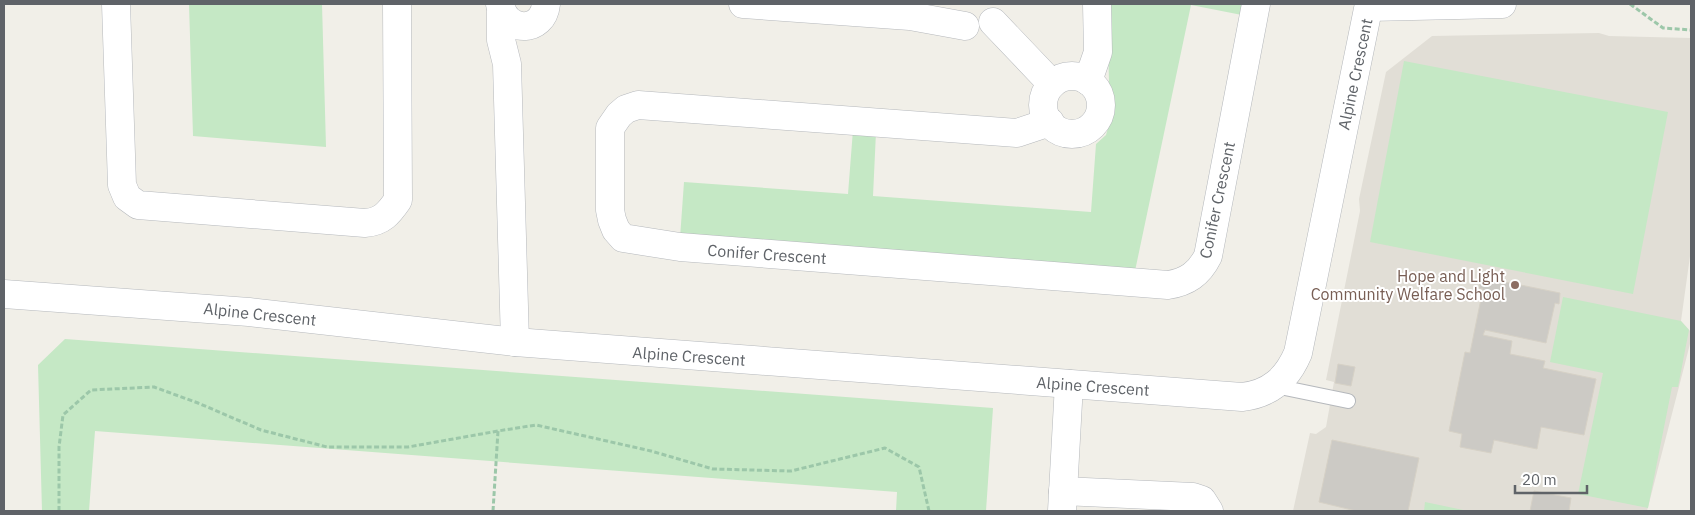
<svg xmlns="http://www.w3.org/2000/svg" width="1695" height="515" font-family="'IBM Plex Sans',sans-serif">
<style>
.education{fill:#e1ded6}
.green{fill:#c5e8c5}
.building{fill:#cccac5;stroke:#d6d1c6}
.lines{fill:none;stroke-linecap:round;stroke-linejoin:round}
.lane-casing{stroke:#b5b8bc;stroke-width:16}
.street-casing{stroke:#b5b8bc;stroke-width:29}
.path{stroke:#9cc7a9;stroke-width:3;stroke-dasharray:5 2.5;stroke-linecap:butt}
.lane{stroke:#fff;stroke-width:14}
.street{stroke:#fff;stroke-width:28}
.education-dot{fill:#8d6e63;stroke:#fff;stroke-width:2}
.labels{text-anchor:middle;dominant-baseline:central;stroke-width:4;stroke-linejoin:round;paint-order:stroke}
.street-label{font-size:16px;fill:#5f6368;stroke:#fff}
.education-label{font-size:16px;fill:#785e54;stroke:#fff;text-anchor:end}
</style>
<rect width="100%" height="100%" fill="#f1efe8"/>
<!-- education -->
<path class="education" d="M1599,33L1609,36L1691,38V249L1681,321L1691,332V340L1647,511H1293L1310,433L1316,434L1326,427L1334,382L1326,380L1360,211L1359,199L1386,72L1432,36Z"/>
<!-- green -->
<g class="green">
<path d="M189,4H322L326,147L193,136Z"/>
<path d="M1107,4H1249L1247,16L1191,5L1135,271L680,238L684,182L848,194L853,130L876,132L873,196L1091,212L1096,144L1106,135L1110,121Z"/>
<path d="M1404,61L1668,112L1633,294L1370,242Z"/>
<path d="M1563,297L1681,321L1689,330L1678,387H1672L1648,508L1578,494L1603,373L1550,362Z"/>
<path d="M65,339L993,408L986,511H896L897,492L95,431L89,511H42L38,365Z"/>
<path d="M1425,502L1468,511H1424Z"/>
</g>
<!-- building -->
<g class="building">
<path d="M1481,277L1560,293L1559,304L1555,303L1546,343L1485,330L1483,335L1512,341L1510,354L1545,361L1543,368L1596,379L1584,435L1541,427L1537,449L1494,440L1491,453L1460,447L1462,434L1449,431L1465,352L1470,353L1483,289L1479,288Z"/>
<path d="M1338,364L1355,367L1351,386L1335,383Z"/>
<path d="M1332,440L1419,458L1408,511H1356L1319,502Z"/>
<path d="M1534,491L1571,498L1569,511H1530Z"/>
</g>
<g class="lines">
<!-- lane casing -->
<g class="lane-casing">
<path id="lane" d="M1275,386L1348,401"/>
</g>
<!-- street casing -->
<g class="street-casing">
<g id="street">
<path d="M116,4L122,185L127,197L138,205L365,223C382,222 389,213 398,200L397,4"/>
<path d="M500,4C505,33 543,34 546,4"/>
<path d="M743,4L910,16L965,26"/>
<path d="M1369,7L1502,4"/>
<path d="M501,12V40L507,64L515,342"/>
<path d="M993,22L1052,84"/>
<circle cx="1072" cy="105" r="29"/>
<path d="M1088,81L1098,52L1097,4"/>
<path d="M1050,122L1017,133L638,105L626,109L619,115L610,128V210L612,220L616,230L623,238L680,247L1168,285C1187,282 1199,274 1208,256L1256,4"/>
<path d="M4,294L249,312L515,342L1242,397C1270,394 1287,379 1298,353L1369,4"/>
<path d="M1063,491L1193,497L1202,500L1209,511"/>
<path d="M1062,511L1069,384"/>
</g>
</g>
<!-- path -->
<g class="path">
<path d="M1630,4L1663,28L1691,30"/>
<path d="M59,511V447L63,415L91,390L154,387L198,403L261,430L327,447H408L498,431"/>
<path d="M493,511L498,431L536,425L651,451L713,469L791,471L885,448L919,467L929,511"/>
</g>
<!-- lane -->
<use href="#lane" class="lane"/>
<!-- street -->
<use href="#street" class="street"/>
</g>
<!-- markers -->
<circle class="education-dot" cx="1515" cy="285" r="5"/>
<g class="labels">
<!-- street labels -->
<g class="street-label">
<text transform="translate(1355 74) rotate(-78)">Alpine Crescent</text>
<text transform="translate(1217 200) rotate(-78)">Conifer Crescent</text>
<text transform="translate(767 254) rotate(4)">Conifer Crescent</text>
<text transform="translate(260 314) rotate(6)">Alpine Crescent</text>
<text transform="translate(689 356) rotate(4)">Alpine Crescent</text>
<text transform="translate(1093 386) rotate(4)">Alpine Crescent</text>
</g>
<!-- education labels -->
<g class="education-label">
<text x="1505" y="276">Hope and Light<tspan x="1505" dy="18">Community Welfare School</tspan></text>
</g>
</g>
<!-- border -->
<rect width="1695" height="515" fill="none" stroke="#5f6368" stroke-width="10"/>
<!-- scale -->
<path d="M1515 485v8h72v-8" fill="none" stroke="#5f6368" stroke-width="2.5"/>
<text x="1522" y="485" font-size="15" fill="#5f6368" stroke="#ffffff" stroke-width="4" paint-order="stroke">20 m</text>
</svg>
